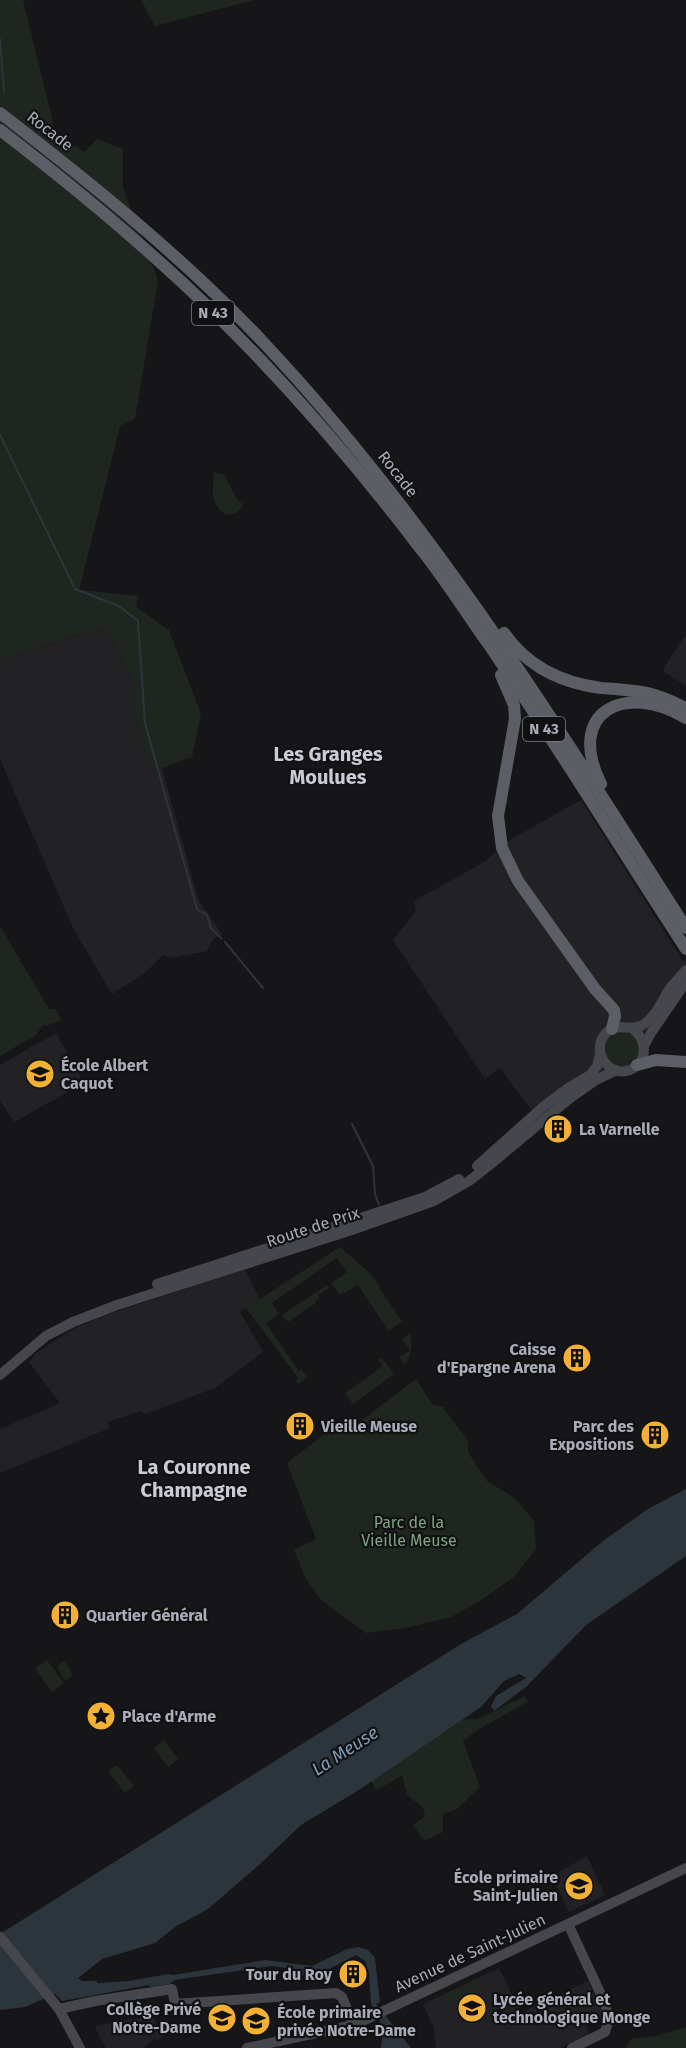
<svg xmlns="http://www.w3.org/2000/svg" width="686" height="2048" font-family="'Fira Sans',sans-serif">
<style>
.built{fill:#222225}
.green{fill:#1e261f}
.water{fill:#2c353c}
.lines{fill:none;stroke-linecap:round;stroke-linejoin:round}
.stream{stroke:#2c353c;stroke-width:2}
.secondary{stroke:#45474d;stroke-width:10}
.trunk{stroke:#5b5e65;stroke-width:12}
.labels{text-anchor:middle;dominant-baseline:central;stroke-width:4.5;stroke-linejoin:round;paint-order:stroke}
.shield{fill:#111113;stroke:#7b7e86;stroke-width:1.5}
.shield-label{font-size:15px;font-weight:bold;fill:#a8adb8}
.street-label{font-size:16px;fill:#a8adb8;stroke:#111113}
.poi-label{font-size:16px;font-weight:bold;fill:#a8adb8;stroke:#111113;text-anchor:start}
.park-label{font-size:16px;fill:#7fa381;stroke:#111113}
.water-label{font-size:18px;font-style:italic;fill:#7f9bb3;stroke:#111113}
.quarter-label{font-size:20px;font-weight:bold;fill:#c9ccd4;stroke:#111113}
</style>
<rect width="100%" height="100%" fill="#161618"/>
<!-- built -->
<g class="built">
<path d="M106,630L136,687V720L154,770L162,768L198,899L222,934L214,938L208,949L204,952L169,958L163,955L146,972L112,994L73,928L0,759V660L86,633Z"/>
<path d="M686,634V686L663,671L665,666Z"/>
<path d="M581,800L683,961L686,960V990L650,1038L640,1068L596,1085L543,1126L500,1068L485,1079L393,940L416,911L414,901L484,862L513,838Z"/>
<path d="M56,1033L84,1083L14,1122L0,1100V1065Z"/>
<path d="M245,1269L260,1300L240,1312L263,1352L215,1388L146,1414L140,1411L108,1422L110,1428L0,1473V1429L60,1403L29,1362L35,1354L73,1329L103,1316Z"/>
<path d="M587,1856L605,1895L569,1912L552,1876Z"/>
<path d="M499,1968L521,2013L588,1981L605,2017L586,2026L589,2034L560,2048H436L434,2028L423,2004Z"/>
<path d="M152,2016L163,2036L157,2040L155,2038L143,2048H106L95,2028L97,2025Z"/>
</g>
<!-- green -->
<g class="green">
<path d="M0,0H23L53,122L51,131L84,152L97,139L123,149V188L158,280L135,419L120,426L79,590L138,596L136,607L169,630L201,714L192,757L154,771L136,720V687L106,630L85,633L0,660Z"/>
<path d="M141,0H254L155,26Z"/>
<path d="M214,472L224,475L236,497L243,505L236,513L226,515C210,503 212,492 214,472Z"/>
<path d="M0,926L49,1009H55L62,1020L46,1026L44,1024L36,1035L0,1056Z"/>
<circle cx="622" cy="1049" r="18"/>
<path d="M340,1247L373,1276L384,1295L402,1321L389,1331L358,1285L340,1295L331,1283L347,1272L337,1258L272,1303L279,1314L266,1323L299,1371L301,1369L307,1377L298,1384L296,1381L298,1378L246,1308Z"/>
<path d="M327,1285L329,1288L318,1295L319,1298L315,1301L316,1303L288,1322L282,1315Z"/>
<path d="M410,1333C412,1345 412,1355 405,1365L399,1357L410,1350L402,1339Z"/>
<path d="M382,1358L394,1374L353,1404L345,1393L383,1366L378,1360Z"/>
<path d="M416,1379L433,1405L443,1407L468,1441V1452L487,1481L515,1498L534,1521L536,1549L514,1577L478,1602L451,1617L405,1628L366,1633L320,1599L306,1579L294,1550L316,1539L287,1463L335,1426L344,1434Z"/>
<path d="M47,1660L64,1683L52,1692L35,1668Z"/>
<path d="M65,1661L73,1676L65,1681L57,1666Z"/>
<path d="M525,1696L528,1702L479,1729L463,1741L480,1787L457,1809L443,1814V1832L424,1841L413,1825L425,1816L423,1808L407,1795L402,1775L376,1791L369,1776L446,1720L478,1719Z"/>
<path d="M164,1740L178,1759L168,1767L154,1748Z"/>
<path d="M117,1765L134,1786L125,1793L108,1771Z"/>
<path d="M478,1979L482,1988L469,1994L467,1993L464,1985Z"/>
<path d="M458,1988L462,1997L448,2003L444,1994Z"/>
<path d="M686,2027V2048H626L631,2039L655,2036Z"/>
</g>
<!-- water -->
<path class="water" d="M686,1489V1556L586,1625L527,1686L494,1711L491,1706L496,1696L526,1678L519,1674L504,1681L481,1707L359,1790L301,1825L259,1865L208,1909L175,1927L155,1943L102,1959L78,1978L82,1981H97V1983L129,1981L169,1974L173,1975L265,1960L312,1966L347,1949L359,1947L368,1950L375,1958L380,2002L376,2004L411,2048H381L383,2028L371,2004L369,1972L365,1961L356,1955L320,1974L313,1975H303L293,1969L271,1966L174,1980L170,1984L150,1987L149,1985L62,2001L55,1994L25,2007L0,2010V1934L461,1644L517,1614L603,1541L648,1509Z"/>
<g class="lines">
<!-- stream -->
<g class="stream">
<path d="M0,39L4,92"/>
<path d="M0,435L75,589L119,606L138,621L145,723L197,909L207,915L211,928L221,938"/>
<path d="M225,942L263,988"/>
<path d="M352,1124L373,1166L375,1194L379,1205"/>
</g>
<!-- secondary -->
<g class="secondary">
<path d="M633,1029C647,1040 649,1062 630,1070C608,1078 590,1050 606,1033C618,1021 631,1033 644,1024C656,1016 661,1003 668,991C673,984 680,977 686,970"/>
<path d="M644,1046L651,1033L686,982"/>
<path d="M477,1166L543,1107L568,1088L590,1075L597,1066L600,1054"/>
<path d="M157,1284L425,1197L459,1179"/>
<path d="M0,1375L46,1336L73,1322L117,1305L349,1231L434,1201L469,1181L491,1164L569,1099L596,1080L616,1070"/>
<path d="M568,1924L605,2003L609,2019L605,2032L572,2048"/>
<path d="M0,1937L59,2009L80,2048"/>
<path d="M59,2009L95,2001L172,1989L175,2004L336,1993L342,1997L354,2025"/>
<path d="M247,2048L354,2025L686,1868"/>
</g>
<!-- trunk -->
<g class="trunk">
<path d="M0,113C92,184 184,258 264,343C430,520 556,724 686,928"/>
<path d="M0,130C56,173 110,217 162,264C257,349 343,447 420,548C445,579 466,613 489,645C557,745 620,848 686,949"/>
<path d="M504,633C527,666 562,683 601,688C617,689 632,690 647,693C661,696 673,702 686,708"/>
<path d="M501,675L514,705L515,719L498,816L502,848L518,881L595,989L614,1010L615,1016L612,1029"/>
<path d="M601,784C565,711 625,682 686,718"/>
<path d="M637,1065L656,1060L686,1062"/>
</g>
</g>
<!-- icons -->
<defs>
<g id="school-disc" transform="scale(1.5)"><circle r="9.5" fill="#f2b134" stroke="#111113"/><path d="M0-5L7-2L0 1L-7-2ZM-4 1L0 2.5L4 1V4Q0 6-4 4Z" fill="#111"/></g>
<g id="building-disc" transform="scale(1.5)"><circle r="9.5" fill="#f2b134" stroke="#111113"/><path d="M-4-6H4V6H1V3H-1V6H-4ZM-2.5-4.3h1.7v1.8h-1.7ZM.8-4.3h1.7v1.8H.8ZM-2.5-1h1.7V.8h-1.7ZM.8-1h1.7V.8H.8Z" fill="#111"/></g>
<g id="sight-disc" transform="scale(1.5)"><circle r="9.5" fill="#f2b134" stroke="#111113"/><path d="M0-6L1.8-2.2L6-1.7L2.9 1.2L3.7 5.4L0 3.3L-3.7 5.4L-2.9 1.2L-6-1.7L-1.8-2.2Z" fill="#111"/></g>
</defs>
<g fill-rule="evenodd">
<use href="#school-disc" x="40" y="1074"/>
<use href="#building-disc" x="558" y="1129"/>
<use href="#building-disc" x="577" y="1358"/>
<use href="#building-disc" x="300" y="1426"/>
<use href="#building-disc" x="655" y="1435"/>
<use href="#building-disc" x="65" y="1615"/>
<use href="#sight-disc" x="101" y="1716"/>
<use href="#school-disc" x="579" y="1886"/>
<use href="#building-disc" x="353" y="1974"/>
<use href="#school-disc" x="472" y="2008"/>
<use href="#school-disc" x="222" y="2018"/>
<use href="#school-disc" x="256" y="2021"/>
</g>
<g class="labels">
<!-- shield labels -->
<g class="shield">
<rect x="192" y="301" width="42" height="24" rx="4.5"/>
<rect x="523" y="717" width="42" height="24" rx="4.5"/>
</g>
<g class="shield-label">
<text x="213" y="313">N 43</text>
<text x="544" y="729">N 43</text>
</g>
<!-- street labels -->
<g class="street-label">
<text transform="translate(50 131) rotate(38)">Rocade</text>
<text transform="translate(398 474) rotate(52)">Rocade</text>
<text transform="translate(313 1227) rotate(-18)">Route de Prix</text>
<text transform="translate(470 1953) rotate(-25)">Avenue de Saint-Julien</text>
</g>
<!-- poi labels -->
<g class="poi-label">
<text x="61" y="1065">École Albert<tspan x="61" dy="18">Caquot</tspan></text>
<text x="579" y="1129">La Varnelle</text>
<text x="556" y="1349" text-anchor="end">Caisse<tspan x="556" dy="18">d'Epargne Arena</tspan></text>
<text x="321" y="1426">Vieille Meuse</text>
<text x="634" y="1426" text-anchor="end">Parc des<tspan x="634" dy="18">Expositions</tspan></text>
<text x="86" y="1615">Quartier Général</text>
<text x="122" y="1716">Place d'Arme</text>
<text x="558" y="1877" text-anchor="end">École primaire<tspan x="558" dy="18">Saint-Julien</tspan></text>
<text x="332" y="1974" text-anchor="end">Tour du Roy</text>
<text x="493" y="1999">Lycée général et<tspan x="493" dy="18">technologique Monge</tspan></text>
<text x="201" y="2009" text-anchor="end">Collège Privé<tspan x="201" dy="18">Notre-Dame</tspan></text>
<text x="277" y="2012">École primaire<tspan x="277" dy="18">privée Notre-Dame</tspan></text>
</g>
<!-- park labels -->
<g class="park-label">
<text x="409" y="1522">Parc de la<tspan x="409" dy="18">Vieille Meuse</tspan></text>
</g>
<!-- water labels -->
<g class="water-label">
<text transform="translate(345 1751) rotate(-33)">La Meuse</text>
</g>
<!-- quarter labels -->
<g class="quarter-label">
<text x="328" y="754">Les Granges<tspan x="328" dy="23">Moulues</tspan></text>
<text x="194" y="1467">La Couronne<tspan x="194" dy="23">Champagne</tspan></text>
</g>
</g>
</svg>
